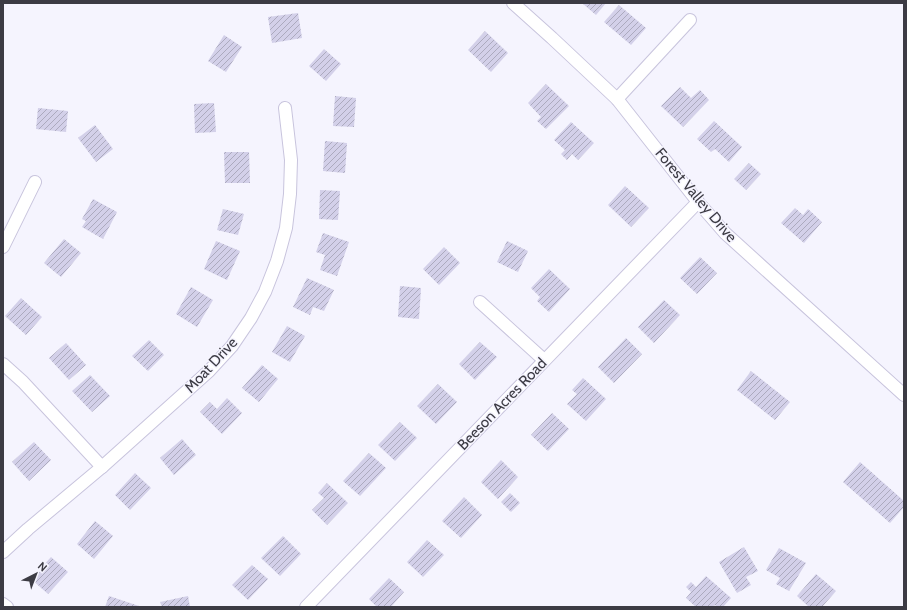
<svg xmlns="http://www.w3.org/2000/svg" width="907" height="610" font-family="Cabin,sans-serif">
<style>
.building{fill:url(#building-hatch)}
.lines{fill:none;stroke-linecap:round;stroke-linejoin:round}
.minor-casing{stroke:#c8c4dd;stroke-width:14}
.minor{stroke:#fff;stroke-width:12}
.labels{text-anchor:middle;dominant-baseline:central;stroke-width:3;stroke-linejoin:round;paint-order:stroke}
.street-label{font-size:15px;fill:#3c3b44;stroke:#f5f4fe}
</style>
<defs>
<pattern id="building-hatch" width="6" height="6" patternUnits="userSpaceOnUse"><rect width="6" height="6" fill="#d3d0e9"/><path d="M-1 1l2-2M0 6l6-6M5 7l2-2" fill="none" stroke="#acaabe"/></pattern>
</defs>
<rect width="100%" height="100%" fill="#f5f4fe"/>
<!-- building -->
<g class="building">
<path d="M582,3H606L596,15Z"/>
<path d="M619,5L646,28L631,45L604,22Z"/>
<path d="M298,13L302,38L272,43L268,17Z"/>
<path d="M485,31L508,53L491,72L468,50Z"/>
<path d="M224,35L242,47L226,72L208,61Z"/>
<path d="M324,49L341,64L326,81L309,66Z"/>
<path d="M546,84L569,106L546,129L537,121L541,117L528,103Z"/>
<path d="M680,87L691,98L700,90L709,100L683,127L661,106Z"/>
<path d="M335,96L356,98L354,127L333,126Z"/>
<path d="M214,103L216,132L195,133L194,104Z"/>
<path d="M38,108L68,111L66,132L36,129Z"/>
<path d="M714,121L742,147L729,162L715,149L711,152L697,139Z"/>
<path d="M571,122L594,143L578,160L572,154L567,160L561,154L565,150L554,140Z"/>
<path d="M95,125L113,149L96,162L78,138Z"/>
<path d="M325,141L347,143L345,173L323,171Z"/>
<path d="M224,152H249L250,183H225Z"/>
<path d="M749,163L761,174L746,190L734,179Z"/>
<path d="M625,186L649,208L631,227L608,205Z"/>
<path d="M320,190L340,191L338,220L319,219Z"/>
<path d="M93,199L117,212L103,239L82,227L86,221L82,219Z"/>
<path d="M795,208L803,215L808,209L822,222L804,243L781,223Z"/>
<path d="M223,209L244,214L238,235L217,230Z"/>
<path d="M323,233L349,242L337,276L320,270L325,255L316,252Z"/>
<path d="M64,239L81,253L61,277L44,263Z"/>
<path d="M216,241L240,251L227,280L204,269Z"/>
<path d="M507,241L528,251L518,272L497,262Z"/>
<path d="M444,247L460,263L439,285L423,269Z"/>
<path d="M700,257L717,273L697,294L680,278Z"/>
<path d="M549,269L570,289L549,312L537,301L540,297L531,288Z"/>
<path d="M307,278L334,290L324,311L313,307L310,315L293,307Z"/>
<path d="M400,286L421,288L419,319L398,317Z"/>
<path d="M191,287L213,300L197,327L176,314Z"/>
<path d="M21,298L42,317L26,335L5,316Z"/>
<path d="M664,300L680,315L654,343L638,327Z"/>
<path d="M287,326L305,336L290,362L272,352Z"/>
<path d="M626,338L642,354L614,383L598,367Z"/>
<path d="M149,340L164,355L148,371L132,356Z"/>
<path d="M480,342L497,357L475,380L459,364Z"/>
<path d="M66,343L86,365L69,380L49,358Z"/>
<path d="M262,365L278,379L259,402L242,388Z"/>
<path d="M751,371L790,402L775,420L737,390Z"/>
<path d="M90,375L110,396L92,412L72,391Z"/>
<path d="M583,378L606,399L586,421L567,404L577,394L572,390Z"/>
<path d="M438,384L457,402L436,424L417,406Z"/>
<path d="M227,398L242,413L222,434L200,412L210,402L217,409Z"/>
<path d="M552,413L569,429L548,451L531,435Z"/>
<path d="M400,422L417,438L395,461L378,445Z"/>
<path d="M182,439L196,455L174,475L160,458Z"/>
<path d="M34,442L51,460L29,481L12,462Z"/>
<path d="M369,453L386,468L360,496L343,481Z"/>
<path d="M501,460L518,477L498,499L481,482Z"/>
<path d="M860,462L904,501V507L890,523L843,482Z"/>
<path d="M135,473L151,488L130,510L115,495Z"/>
<path d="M327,483L348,503L327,525L312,510L324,498L318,493Z"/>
<path d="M510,493L520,503L511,512L501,502Z"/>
<path d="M464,497L482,515L461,538L442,521Z"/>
<path d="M95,521L113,536L94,559L77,544Z"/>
<path d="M283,536L301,554L280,576L261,558Z"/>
<path d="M427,540L444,555L423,577L407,562Z"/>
<path d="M744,547L758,571L746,577L751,585L737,593L719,562Z"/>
<path d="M779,548L806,563L789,591L776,584L780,578L766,570Z"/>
<path d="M51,557L68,572L48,594L31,579Z"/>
<path d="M252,565L268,579L248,600L232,585Z"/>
<path d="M816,574L836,591L822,607H809L797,596Z"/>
<path d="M706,576L731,598L723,607H717L715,605L712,607H696L686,598L691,592L686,587L691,582L696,587Z"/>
<path d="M389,578L404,592L391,607H377L369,599Z"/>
<path d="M109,596L142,607H105Z"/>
<path d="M188,596L190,607H162L160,602Z"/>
</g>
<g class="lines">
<!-- minor casing -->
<g class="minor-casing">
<g id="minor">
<path d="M513,3L552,38L617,99L698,202L725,233L904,395"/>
<path d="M617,99L690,20"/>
<path d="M3,247L35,182"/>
<path d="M480,302L544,360"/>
<path d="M3,364L23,382L102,467"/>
<path d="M3,552L28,529L102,467L209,371L232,346L251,318L265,292L277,261L286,228L290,194L291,160L285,108"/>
<path d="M3,604L7,607"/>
<path d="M306,607L698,202"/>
</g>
</g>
<!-- minor -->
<use href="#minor" class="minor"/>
</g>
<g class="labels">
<!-- street labels -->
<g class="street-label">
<text transform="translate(696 195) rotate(50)">Forest Valley Drive</text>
<text transform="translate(211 365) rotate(-47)">Moat Drive</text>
<text transform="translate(502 404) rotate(-46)">Beeson Acres Road</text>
</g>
</g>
<!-- border -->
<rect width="907" height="610" fill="none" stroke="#3c3b44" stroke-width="8"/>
<!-- north arrow -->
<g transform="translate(36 574) rotate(42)" stroke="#f5f4fe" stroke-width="3" paint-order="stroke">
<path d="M0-3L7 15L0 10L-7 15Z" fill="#3c3b44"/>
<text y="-6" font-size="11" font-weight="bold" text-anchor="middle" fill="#3c3b44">N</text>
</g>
</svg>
